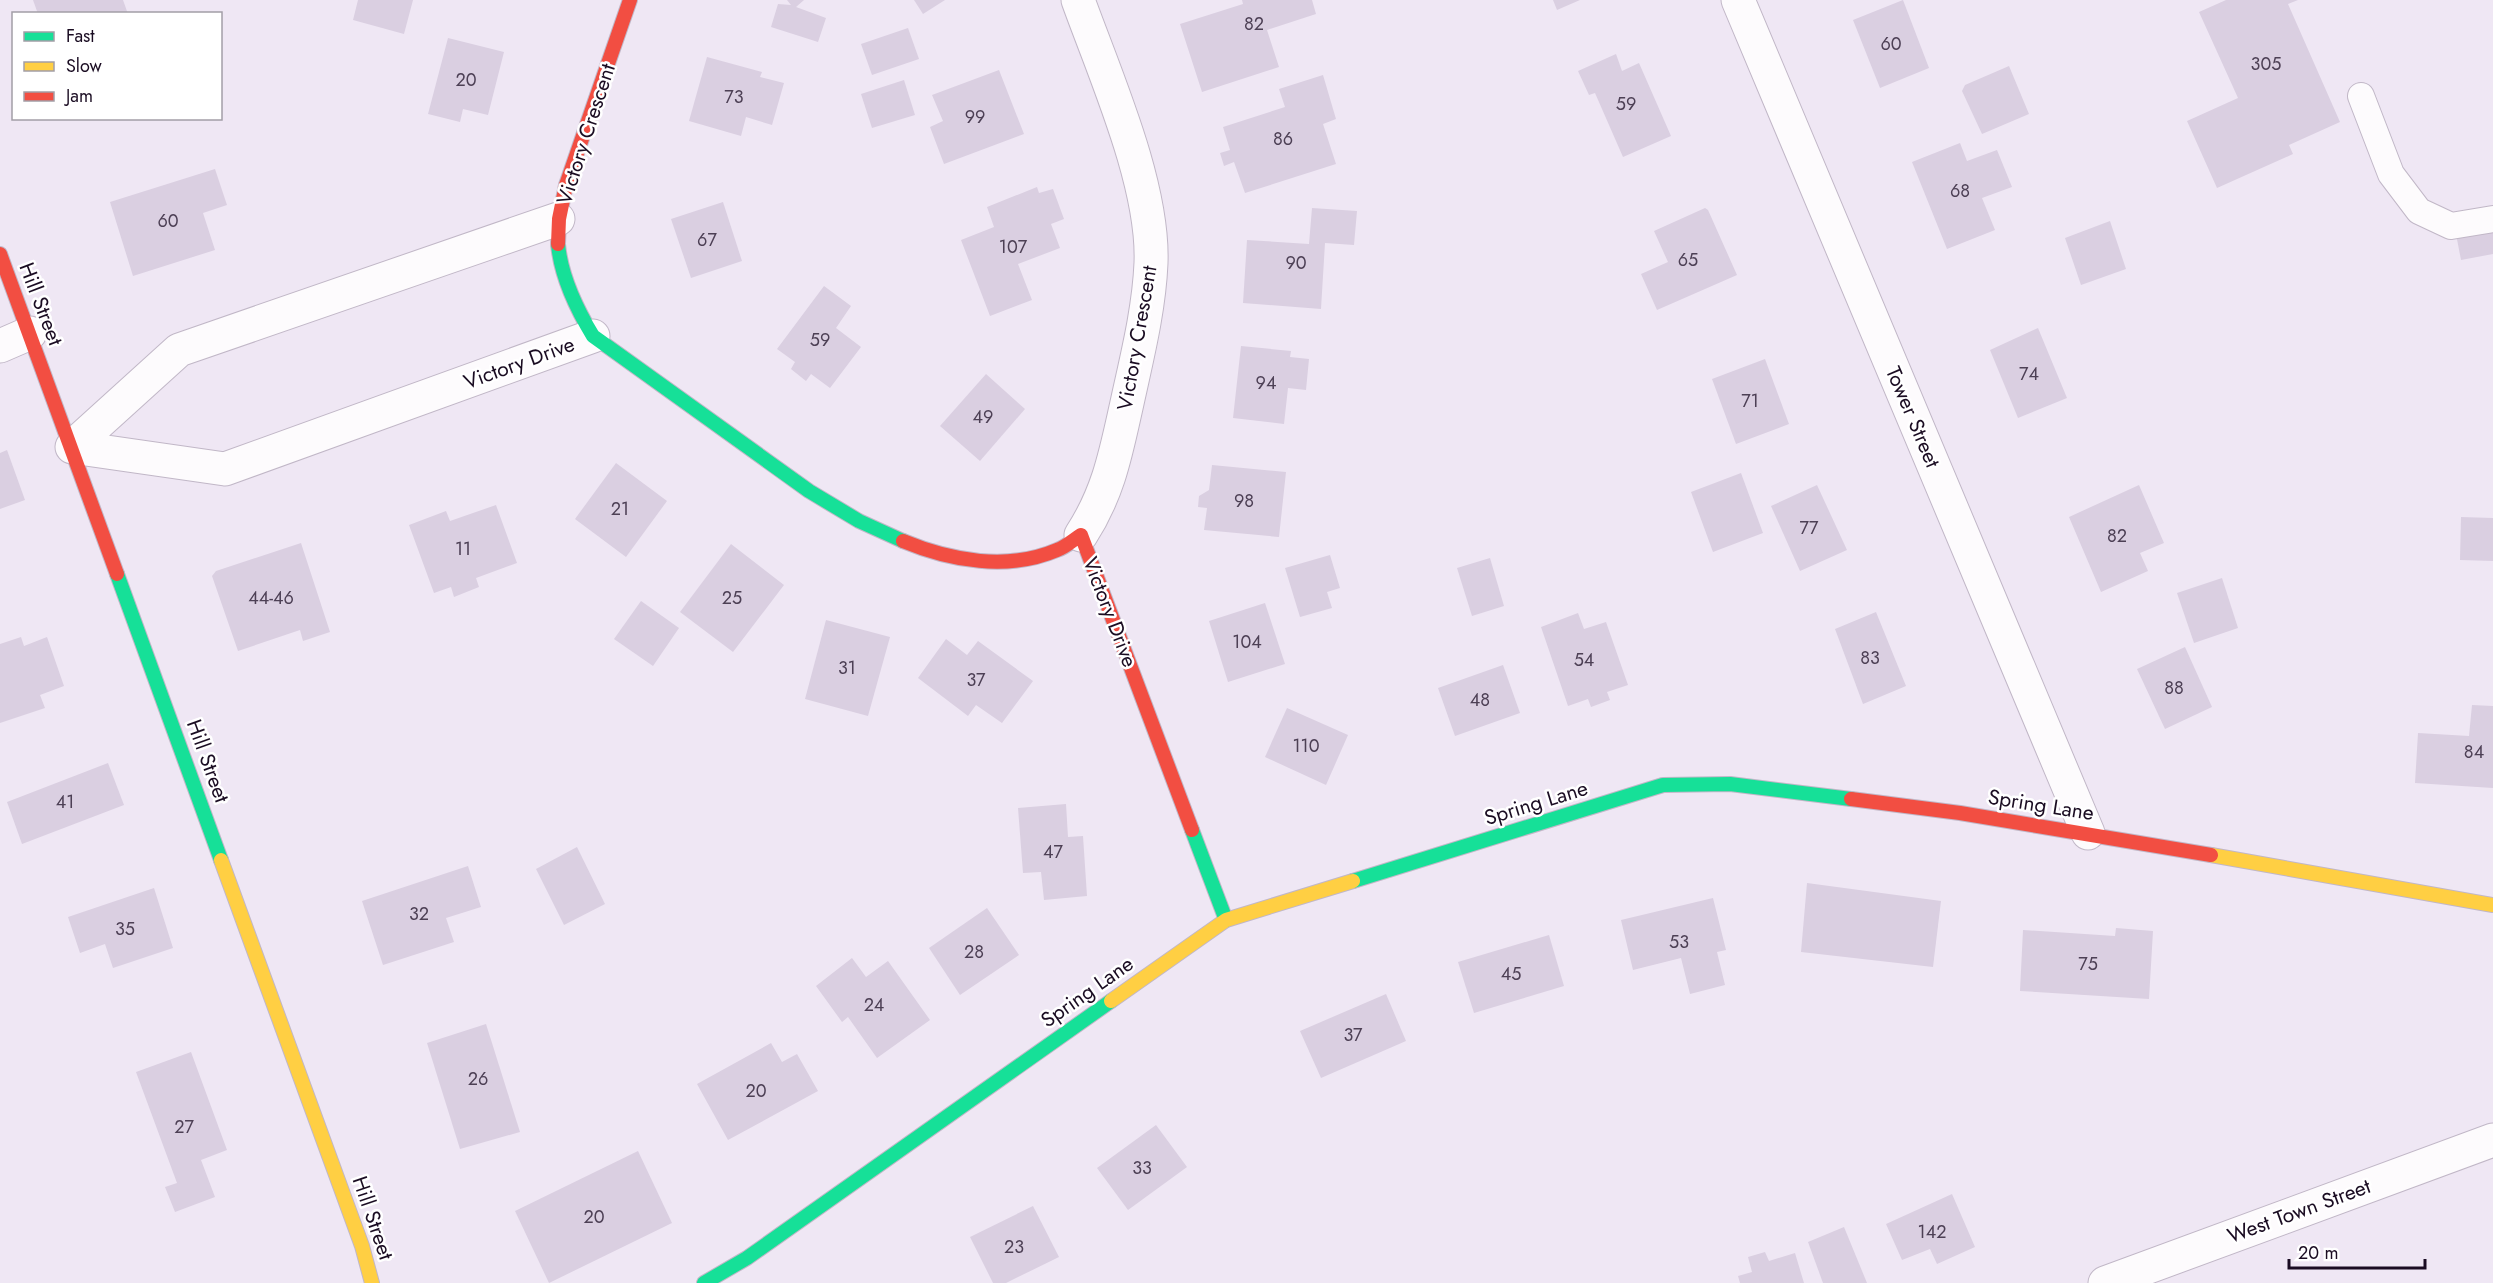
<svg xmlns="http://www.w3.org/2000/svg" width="2493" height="1283" font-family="Jost,sans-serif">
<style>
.building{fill:#dacfe1}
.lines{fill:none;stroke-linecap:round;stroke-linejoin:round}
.lane-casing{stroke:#c1b7c7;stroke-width:28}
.street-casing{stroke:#c1b7c7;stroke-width:35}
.fast-casing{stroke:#c1b7c7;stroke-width:16}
.slow-casing{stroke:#c1b7c7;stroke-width:16}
.jam-casing{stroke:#c1b7c7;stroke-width:16}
.lane{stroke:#fdfbfd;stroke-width:26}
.street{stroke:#fdfbfd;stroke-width:33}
.fast{stroke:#16e098;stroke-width:14}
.slow{stroke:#ffcf43;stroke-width:14}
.jam{stroke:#f24e42;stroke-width:14}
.labels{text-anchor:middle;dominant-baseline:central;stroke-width:5;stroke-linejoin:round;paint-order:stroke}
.number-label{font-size:18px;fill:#4d4055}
.street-label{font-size:21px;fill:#1a0c22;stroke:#fff}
</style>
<rect width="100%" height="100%" fill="#efe7f4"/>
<!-- building -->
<g class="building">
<path d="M33,0H123L128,14H38Z"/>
<path d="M358,0H413L404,34L353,20Z"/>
<path d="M787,0H804L796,7L826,18L818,42L771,27L778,4L791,5Z"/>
<path d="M914,0H945L923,14Z"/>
<path d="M1242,0H1312L1316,14L1267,30L1279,67L1202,92L1180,24L1243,4Z"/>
<path d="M1553,0H1580L1557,10Z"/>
<path d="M1903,0L1929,68L1880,88L1853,20Z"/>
<path d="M2226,0H2298L2288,4L2340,122L2289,145L2293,154L2217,188L2187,121L2238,98L2199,12Z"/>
<path d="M908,28L919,59L872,75L861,44Z"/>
<path d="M448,38L504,52L488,115L463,109L460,122L428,114Z"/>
<path d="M1616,54L1622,71L1639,63L1671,136L1623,157L1595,93L1589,95L1578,71Z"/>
<path d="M707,57L762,72L760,77L784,83L772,125L746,117L741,136L689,121Z"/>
<path d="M2009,66L2029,114L1982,134L1962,91L1965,85Z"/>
<path d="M999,70L1024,134L944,164L930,127L943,121L932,95Z"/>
<path d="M1323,75L1336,119L1323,124L1336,164L1245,193L1234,162L1224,166L1220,153L1230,150L1223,127L1285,107L1279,89Z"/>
<path d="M904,80L915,115L872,128L861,94Z"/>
<path d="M1960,143L1967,161L1997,150L2012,187L1982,198L1995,230L1947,249L1912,162Z"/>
<path d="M215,169L227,205L203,213L215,250L133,276L110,202Z"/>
<path d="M1037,187L1039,193L1053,189L1064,219L1051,224L1060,248L1018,264L1032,300L990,316L961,240L994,227L987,207Z"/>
<path d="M723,202L742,261L691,278L671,219Z"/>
<path d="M1312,208L1357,211L1354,245L1325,243L1321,309L1243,303L1247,240L1309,244Z"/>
<path d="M1705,208L1708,210L1737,275L1657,310L1641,274L1668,262L1654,231Z"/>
<path d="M2110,221L2126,269L2081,285L2065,238Z"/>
<path d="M2493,227V254L2461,260L2456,234Z"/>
<path d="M824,286L851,306L836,328L861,347L830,388L811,374L806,381L791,369L795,362L777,349Z"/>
<path d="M2038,328L2067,398L2018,418L1990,350Z"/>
<path d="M1241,346L1291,351L1290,357L1309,359L1306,390L1288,388L1284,424L1233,418Z"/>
<path d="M1765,359L1789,424L1736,444L1712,379Z"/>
<path d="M986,374L1025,409L980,461L940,426Z"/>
<path d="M7,450L25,500L0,509V453Z"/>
<path d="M616,463L667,501L626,557L575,519Z"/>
<path d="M1212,465L1286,472L1279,537L1204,530L1207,508L1198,507L1199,496L1209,490Z"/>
<path d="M1741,473L1763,533L1713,552L1691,492Z"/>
<path d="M1817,485L1847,550L1800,571L1771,506Z"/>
<path d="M2139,485L2164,543L2140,553L2148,571L2101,592L2069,517Z"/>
<path d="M496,505L517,563L476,578L479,587L454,597L451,587L434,593L409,525L446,511L450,521Z"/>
<path d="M2461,517L2493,518V561L2460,560Z"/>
<path d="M301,543L330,632L303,641L300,630L238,651L212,576L216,571Z"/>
<path d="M731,544L784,585L733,652L680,612Z"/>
<path d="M1330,555L1340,588L1327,592L1332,608L1300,617L1285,568Z"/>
<path d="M1490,558L1504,606L1472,616L1457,568Z"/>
<path d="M2222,578L2238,628L2194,643L2177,593Z"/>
<path d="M641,601L679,628L653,666L614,639Z"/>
<path d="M1265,603L1285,664L1228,682L1209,621Z"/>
<path d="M1876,612L1906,686L1863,704L1835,629Z"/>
<path d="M1578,613L1584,629L1606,622L1628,685L1607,692L1610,700L1591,707L1588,699L1568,706L1541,627Z"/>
<path d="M826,620L890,637L868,716L805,699Z"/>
<path d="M21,637L24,646L47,637L64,686L40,695L45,708L0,723V644Z"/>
<path d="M946,639L967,655L978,641L1033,681L1002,723L976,705L968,716L918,678Z"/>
<path d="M2185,647L2212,707L2165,729L2137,669Z"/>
<path d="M1503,665L1520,713L1455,736L1438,688Z"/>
<path d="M2472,705L2493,706V788L2415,783L2418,733L2469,736Z"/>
<path d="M1287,708L1348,735L1326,785L1265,757Z"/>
<path d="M108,763L124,805L22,844L7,802Z"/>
<path d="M1066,804L1068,837L1083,836L1087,896L1044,900L1041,872L1023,873L1018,808Z"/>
<path d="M577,847L605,904L564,925L536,869Z"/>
<path d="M468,866L481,907L446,918L454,942L383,965L362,901Z"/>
<path d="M1807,883L1941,901L1933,967L1801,952Z"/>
<path d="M154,888L173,948L113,968L105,944L80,953L68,917Z"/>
<path d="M1713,898L1726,950L1717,952L1725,985L1690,994L1681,958L1633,970L1621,920Z"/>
<path d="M987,908L1019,955L960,995L929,948Z"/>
<path d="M2116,928L2153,931L2149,999L2020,991L2023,930L2115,936Z"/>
<path d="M1549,935L1564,986L1474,1013L1458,962Z"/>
<path d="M852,958L866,977L888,961L930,1020L877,1058L848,1017L842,1022L816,986Z"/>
<path d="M1386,994L1406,1041L1321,1078L1300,1031Z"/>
<path d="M486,1024L520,1132L460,1149L427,1043Z"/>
<path d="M771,1043L782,1062L797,1054L818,1091L728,1140L697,1084Z"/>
<path d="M191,1052L227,1150L201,1160L215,1197L175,1212L165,1187L177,1183L136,1072Z"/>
<path d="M1156,1125L1187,1167L1128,1210L1097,1168Z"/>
<path d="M638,1151L672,1223L549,1283L515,1211Z"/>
<path d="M1952,1194L1975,1247L1937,1264L1930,1249L1902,1260L1886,1224Z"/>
<path d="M1033,1206L1059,1257L1006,1283H993L970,1237Z"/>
<path d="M1844,1227L1867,1283H1823L1808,1242Z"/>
<path d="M1765,1252L1769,1261L1795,1253L1804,1283H1740L1738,1276L1752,1272L1748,1257Z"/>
</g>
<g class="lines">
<!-- lane casing -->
<g class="lane-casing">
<path id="lane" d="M2361,96L2391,174L2419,211L2451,226L2493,219"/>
</g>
<!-- street casing -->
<g class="street-casing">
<g id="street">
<path d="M1078,0C1105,75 1154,184 1151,263C1149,310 1137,357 1127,403C1116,452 1109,492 1081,535"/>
<path d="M1738,0L2088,833"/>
<path d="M558,219L179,350L72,447L225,469L593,336"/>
<path d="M0,346L30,333"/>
<path d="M2105,1283L2493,1140"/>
</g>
</g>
<!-- fast casing -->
<g class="fast-casing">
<g id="fast">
<path d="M558,244C561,277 576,308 593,336L809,491L859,521L903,541"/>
<path d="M117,574L221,860"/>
<path d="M1192,830L1226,920"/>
<path d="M1353,881L1663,785L1730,784L1851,799"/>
<path d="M704,1283L747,1258L1111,1001"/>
</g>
</g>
<!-- slow casing -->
<g class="slow-casing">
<g id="slow">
<path d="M2211,855L2493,905"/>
<path d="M221,860L362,1246L372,1283"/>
<path d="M1111,1001L1226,920L1353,881"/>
</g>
</g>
<!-- jam casing -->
<g class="jam-casing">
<g id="jam">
<path d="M558,244L559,219L566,185L630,0"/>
<path d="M0,254L117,574"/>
<path d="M903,541C951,561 1008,571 1057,550C1066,547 1073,540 1081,535L1192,830"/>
<path d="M1851,799L1960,813L2211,855"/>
</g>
</g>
<!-- lane -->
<use href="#lane" class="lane"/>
<!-- street -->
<use href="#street" class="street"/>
<!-- fast -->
<use href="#fast" class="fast"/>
<!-- slow -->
<use href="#slow" class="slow"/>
<!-- jam -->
<use href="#jam" class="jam"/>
</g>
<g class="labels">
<!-- number labels -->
<g class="number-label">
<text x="1254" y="24">82</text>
<text x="1891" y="44">60</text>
<text x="2266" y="64">305</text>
<text x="466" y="80">20</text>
<text x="734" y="97">73</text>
<text x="1626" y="104">59</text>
<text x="975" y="117">99</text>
<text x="1283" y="139">86</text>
<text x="1960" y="191">68</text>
<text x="168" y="221">60</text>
<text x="707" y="240">67</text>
<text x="1013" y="247">107</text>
<text x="1688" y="260">65</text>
<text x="1296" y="263">90</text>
<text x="820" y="340">59</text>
<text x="2029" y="374">74</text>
<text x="1266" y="383">94</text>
<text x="1750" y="401">71</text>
<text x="983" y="417">49</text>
<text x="1244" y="501">98</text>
<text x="620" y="509">21</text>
<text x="1809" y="528">77</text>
<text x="2117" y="536">82</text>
<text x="463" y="549">11</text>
<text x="271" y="598">44-46</text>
<text x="732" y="598">25</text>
<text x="1247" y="642">104</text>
<text x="1870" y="658">83</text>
<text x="1584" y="660">54</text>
<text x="847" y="668">31</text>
<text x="976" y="680">37</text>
<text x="2174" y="688">88</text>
<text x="1480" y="700">48</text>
<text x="1306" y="746">110</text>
<text x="2474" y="752">84</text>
<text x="65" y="802">41</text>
<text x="1053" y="852">47</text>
<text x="419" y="914">32</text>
<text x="125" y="929">35</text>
<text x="1679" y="942">53</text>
<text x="974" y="952">28</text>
<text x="2088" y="964">75</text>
<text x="1511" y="974">45</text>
<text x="874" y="1005">24</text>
<text x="1353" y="1035">37</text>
<text x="478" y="1079">26</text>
<text x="756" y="1091">20</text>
<text x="184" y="1127">27</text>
<text x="1142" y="1168">33</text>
<text x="594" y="1217">20</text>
<text x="1932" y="1232">142</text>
<text x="1014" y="1247">23</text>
</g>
<!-- street labels -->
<g class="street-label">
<text transform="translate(586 134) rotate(-72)">Victory Crescent</text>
<text transform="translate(41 304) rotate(69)">Hill Street</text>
<text transform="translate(1137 338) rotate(-80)">Victory Crescent</text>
<text transform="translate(519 363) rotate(-20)">Victory Drive</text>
<text transform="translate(1913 417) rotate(67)">Tower Street</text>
<text transform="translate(1110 612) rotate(69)">Victory Drive</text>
<text transform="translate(208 761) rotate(70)">Hill Street</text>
<text transform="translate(1536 803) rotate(-17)">Spring Lane</text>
<text transform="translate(2041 805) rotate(9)">Spring Lane</text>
<text transform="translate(1087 992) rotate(-35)">Spring Lane</text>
<text transform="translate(2299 1211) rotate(-20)">West Town Street</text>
<text transform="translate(373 1218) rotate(71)">Hill Street</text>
</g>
</g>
<!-- legend -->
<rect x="12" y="12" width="210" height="108" fill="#ffffff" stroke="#a39ea7" stroke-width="1.5"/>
<rect x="24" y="32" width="30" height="9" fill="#16e098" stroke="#a39ea7" stroke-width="1.5"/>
<text x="66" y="42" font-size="18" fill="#1a0c22">Fast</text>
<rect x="24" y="62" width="30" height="9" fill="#ffcf43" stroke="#a39ea7" stroke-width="1.5"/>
<text x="66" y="72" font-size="18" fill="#1a0c22">Slow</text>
<rect x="24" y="92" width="30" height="9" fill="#f24e42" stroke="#a39ea7" stroke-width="1.5"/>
<text x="66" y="102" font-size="18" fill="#1a0c22">Jam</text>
<!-- scale -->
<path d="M2289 1259v9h136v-9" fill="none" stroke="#1a0c22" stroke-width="3"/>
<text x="2298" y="1259" font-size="18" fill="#1a0c22" stroke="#ffffff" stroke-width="4.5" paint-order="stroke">20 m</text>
</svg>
